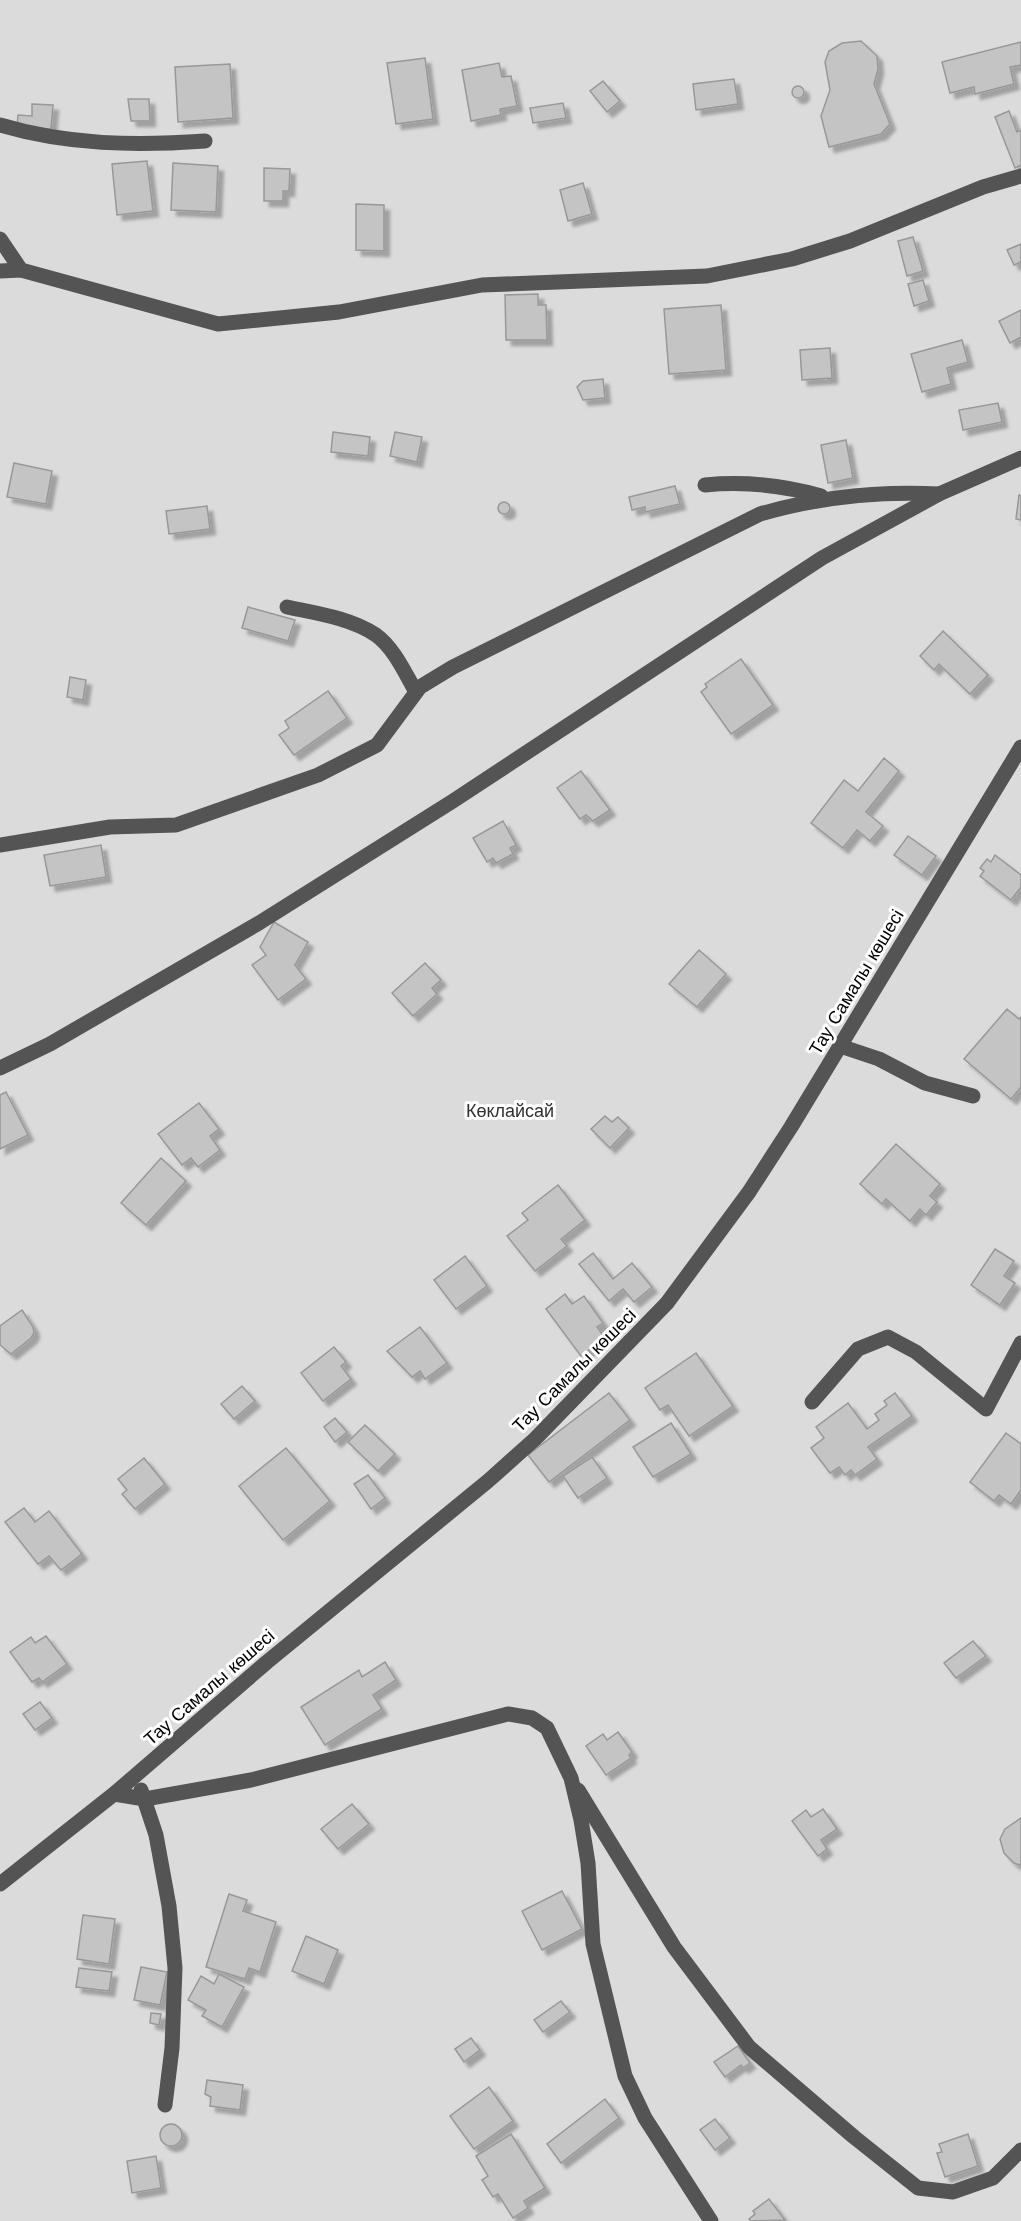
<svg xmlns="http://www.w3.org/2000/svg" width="1021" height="2221" font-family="'Work Sans',sans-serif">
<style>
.green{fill:#dbdbdb}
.building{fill:#c4c4c4;stroke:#989898;stroke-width:1.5;filter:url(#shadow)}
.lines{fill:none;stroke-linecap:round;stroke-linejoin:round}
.minor{stroke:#545454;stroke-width:15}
.labels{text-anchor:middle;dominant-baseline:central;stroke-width:6;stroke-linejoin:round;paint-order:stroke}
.street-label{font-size:18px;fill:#000;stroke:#fff}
.park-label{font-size:18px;fill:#323232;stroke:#fff}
</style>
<defs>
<filter id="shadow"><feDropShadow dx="5.5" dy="5.5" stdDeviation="1.5" flood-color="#0004"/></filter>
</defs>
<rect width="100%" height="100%" fill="#fff"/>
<!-- green -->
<rect class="green" x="0" y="0" width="1021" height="2221"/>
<!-- building -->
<g class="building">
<path d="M861,41L877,56L878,69L874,84L890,124L881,134L829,147L821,116L830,90L825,62L829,51L842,43Z"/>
<path d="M1021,42V65L1010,67L1014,84L975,94L974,87L950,93L942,62Z"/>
<path d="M425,58L433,119L396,124L387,63Z"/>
<path d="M499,63L502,77L511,76L517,106L500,109L501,115L471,121L462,70Z"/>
<path d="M230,64L233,118L178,122L175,67Z"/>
<path d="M734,79L738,104L696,110L693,84Z"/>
<path d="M603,81L620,101L607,112L590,91Z"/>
<circle cx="798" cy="92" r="6"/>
<path d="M128,99H149L150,121H131Z"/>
<path d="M563,103L566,118L533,123L530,108Z"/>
<path d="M32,104L53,105L51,129L17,127L18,115L32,116Z"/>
<path d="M1009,111L1017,132L1021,130V165L1015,168L995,117Z"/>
<path d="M147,161L153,211L117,215L112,164Z"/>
<path d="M173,163L218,166L216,212L171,210Z"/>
<path d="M264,168L290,169L289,191H283V201H264Z"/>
<path d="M583,183L592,214L568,221L560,190Z"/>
<path d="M356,204L384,205V251L356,250Z"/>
<path d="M913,237L923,271L907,276L898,241Z"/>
<path d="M1021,244V262L1014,265L1007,250Z"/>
<path d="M923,280L929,301L914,306L908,284Z"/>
<path d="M538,294V305H546L547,340H506L505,295Z"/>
<path d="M721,305L726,370L669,374L664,309Z"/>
<path d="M1021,310V337L1010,343L999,321Z"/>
<path d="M962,340L968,362L947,368L951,384L922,392L911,354Z"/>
<path d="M830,348L832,378L802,380L800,350Z"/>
<path d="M603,379L605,398L583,400L577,387L583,381Z"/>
<path d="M998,403L1002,422L963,430L959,410Z"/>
<path d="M333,432L370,437L368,456L331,452Z"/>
<path d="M395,432L422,437L417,462L390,456Z"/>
<path d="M846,440L853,478L828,483L821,445Z"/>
<path d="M14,463L52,471L46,504L7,497Z"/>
<path d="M675,486L680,504L645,512V507L632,510L629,497Z"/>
<path d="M1019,495L1021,496V520L1016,519Z"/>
<circle cx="504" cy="508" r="6"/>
<path d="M207,506L210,529L169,534L166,511Z"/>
<path d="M248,607L295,620L288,641L242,628Z"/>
<path d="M943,631L988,675L970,694L939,664L934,670L920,656Z"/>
<path d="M741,659L773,705L731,734L701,692L707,687L705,684Z"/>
<path d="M70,677L86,680L83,700L67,697Z"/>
<path d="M328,691L347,718L294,755L279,735L289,728L285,721Z"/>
<path d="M884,758L899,771L866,812L883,826L870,841L857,830L843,848L811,823L844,780L858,791Z"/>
<path d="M581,771L610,810L593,821L586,815L580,819L557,788Z"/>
<path d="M503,821L516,845L510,848L513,854L496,863L493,858L487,862L473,838Z"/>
<path d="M908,836L936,856L922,875L894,855Z"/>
<path d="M101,845L106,877L50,886L44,855Z"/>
<path d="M995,855L1021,875V887L1011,900L980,876L984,871L980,868L987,859L991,862Z"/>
<path d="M274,922L308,942L295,965L306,979L278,1000L252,965L266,955L260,947Z"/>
<path d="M699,950L726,974L697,1007L669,984Z"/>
<path d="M425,963L441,980L432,988L437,994L413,1016L392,993Z"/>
<path d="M1007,1009L1019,1019L1021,1017V1087L1011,1099L964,1059Z"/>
<path d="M6,1092L28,1135L0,1149V1095Z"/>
<path d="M199,1103L219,1129L210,1136L220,1150L198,1167L191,1158L182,1165L158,1134Z"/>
<path d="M605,1116L612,1122L618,1117L629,1128L610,1148L591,1129Z"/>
<path d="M896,1144L940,1184L930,1196L937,1202L926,1215L920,1209L910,1221L886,1199L882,1204L860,1184Z"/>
<path d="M161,1158L186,1181L146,1225L121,1203Z"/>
<path d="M558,1185L585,1220L561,1239L567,1246L535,1271L507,1236L528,1220L522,1213Z"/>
<path d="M995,1249L1014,1261L1004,1276L1015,1283L1000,1305L971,1285Z"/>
<path d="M593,1253L613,1279L632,1263L652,1287L634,1302L623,1289L609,1301L579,1264Z"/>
<path d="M465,1256L487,1286L456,1309L434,1280Z"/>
<path d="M565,1294L572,1304L584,1296L603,1323L597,1327L605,1338L581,1356L546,1309Z"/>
<path d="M22,1310L33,1327L34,1333L31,1338L11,1354L0,1345V1326Z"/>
<path d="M420,1327L447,1363L425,1379L420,1371L412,1377L387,1351Z"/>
<path d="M334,1347L346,1362L341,1366L351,1379L323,1401L301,1373Z"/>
<path d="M696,1353L733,1406L689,1436L668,1405L660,1410L645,1388Z"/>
<path d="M242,1386L255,1401L234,1419L221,1404Z"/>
<path d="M609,1393L630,1420L549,1482L528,1455Z"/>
<path d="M895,1393L912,1416L868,1447L877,1459L855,1475L851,1470L845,1475L839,1467L830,1473L811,1448L824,1438L816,1427L848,1403L867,1429L879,1420L875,1414L887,1405L884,1401Z"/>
<path d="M335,1418L347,1432L335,1442L324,1427Z"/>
<path d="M671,1423L691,1454L653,1477L633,1447Z"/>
<path d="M365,1425L395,1454L378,1471L348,1442Z"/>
<path d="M1006,1433L1021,1444V1490L1011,1504L999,1495L994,1501L970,1482Z"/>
<path d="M286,1448L330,1501L283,1540L239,1486Z"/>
<path d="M592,1457L607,1478L578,1498L563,1476Z"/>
<path d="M144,1458L165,1484L135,1509L122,1494L127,1490L118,1479Z"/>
<path d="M368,1475L385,1498L371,1509L354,1484Z"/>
<path d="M24,1508L35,1522L49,1511L82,1554L61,1570L49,1556L38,1564L5,1522Z"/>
<path d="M46,1636L67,1664L42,1682L39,1678L32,1682L10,1652L31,1637L35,1643Z"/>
<path d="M973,1641L986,1656L956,1678L944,1663Z"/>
<path d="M385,1662L396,1680L373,1695L382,1709L325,1745L301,1707L359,1670L362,1677Z"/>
<path d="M40,1702L52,1718L35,1730L23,1714Z"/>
<path d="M618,1732L632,1752L629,1755L631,1758L606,1775L586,1746L603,1734L607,1740Z"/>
<path d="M352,1804L369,1824L338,1849L321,1829Z"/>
<path d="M823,1809L837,1829L821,1840L827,1849L818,1856L792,1821L806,1810L811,1817Z"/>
<path d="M1021,1818V1865H1020L1014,1863L1004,1853L1000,1839L1005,1829Z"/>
<path d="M562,1891L582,1929L542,1950L522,1911Z"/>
<path d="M229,1894L247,1900L243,1911L276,1922L260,1972L249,1968L245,1979L206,1967Z"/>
<path d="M83,1915L115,1919L109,1964L77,1959Z"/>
<path d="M306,1936L338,1950L324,1984L292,1971Z"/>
<path d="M141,1967L167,1972L160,2005L134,2000Z"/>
<path d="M79,1968L112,1972L109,1991L76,1987Z"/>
<path d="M219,1974L244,1987L222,2027L202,2016L206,2010L188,2000L201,1976L214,1984Z"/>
<path d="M561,2001L570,2012L543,2032L534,2020Z"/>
<path d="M151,2013L161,2014L159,2025L150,2023Z"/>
<path d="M471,2038L480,2050L464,2062L455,2049Z"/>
<path d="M738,2046L750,2063L743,2068L741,2065L725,2077L714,2062Z"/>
<path d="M207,2080L243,2085L240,2110L210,2106L211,2097L205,2094Z"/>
<path d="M489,2087L513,2121L474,2149L450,2116Z"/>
<path d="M605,2099L619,2118L561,2163L547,2144Z"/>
<path d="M715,2119L730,2138L715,2150L700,2130Z"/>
<circle cx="171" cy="2135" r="11"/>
<path d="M511,2134L545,2188L524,2201L528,2208L513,2218L498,2194L493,2197L482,2180L488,2176L476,2156Z"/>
<path d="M968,2134L978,2166L945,2177L937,2153L942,2152L939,2144Z"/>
<path d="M156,2156L161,2188L132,2193L127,2161Z"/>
<path d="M769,2199L785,2220L751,2221L749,2219L755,2214L753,2211Z"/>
</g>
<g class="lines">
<!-- minor -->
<g class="minor">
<path d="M0,125C67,145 136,146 205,141"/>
<path d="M0,239L21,270L218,324L339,312L482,285L707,276L792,259L850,241L983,187L1021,176"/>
<path d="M0,271L21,270"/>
<path d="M705,485C745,481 782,485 821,496"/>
<path d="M287,607C315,613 351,618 376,635C394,648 405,673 416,692"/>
<path d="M0,845L110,827L176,825L318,775L377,745L420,687L453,667L760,514C819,497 878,491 939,494"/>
<path d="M840,1046L879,1059L925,1083L973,1096"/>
<path d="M0,1068L50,1044L259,923L453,801L822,558L939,494L1021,458"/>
<path d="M812,1402L858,1349L888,1337L916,1352L986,1409L1021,1343"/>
<path d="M141,1790L156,1835L169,1906L175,1968L172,2048L165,2105"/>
<path d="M578,1790L674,1947L749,2047L854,2137L918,2188L953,2192L993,2178L1021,2150"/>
<path d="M114,1794L145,1799L251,1780L508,1714L532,1718L547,1728L571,1778L581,1820L588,1863L593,1944L625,2076L645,2118L711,2221"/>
<path d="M0,1884L114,1794L267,1662L488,1481L535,1439L667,1303L749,1192L791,1127L1021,747"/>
</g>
</g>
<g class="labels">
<!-- street labels -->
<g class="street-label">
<text transform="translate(856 982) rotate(-59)">Тау Самалы көшесі</text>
<text transform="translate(574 1370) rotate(-45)">Тау Самалы көшесі</text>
<text transform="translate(209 1687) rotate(-41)">Тау Самалы көшесі</text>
</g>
<!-- park labels -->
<g class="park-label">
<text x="510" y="1110">Көклайсай</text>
</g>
</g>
</svg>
